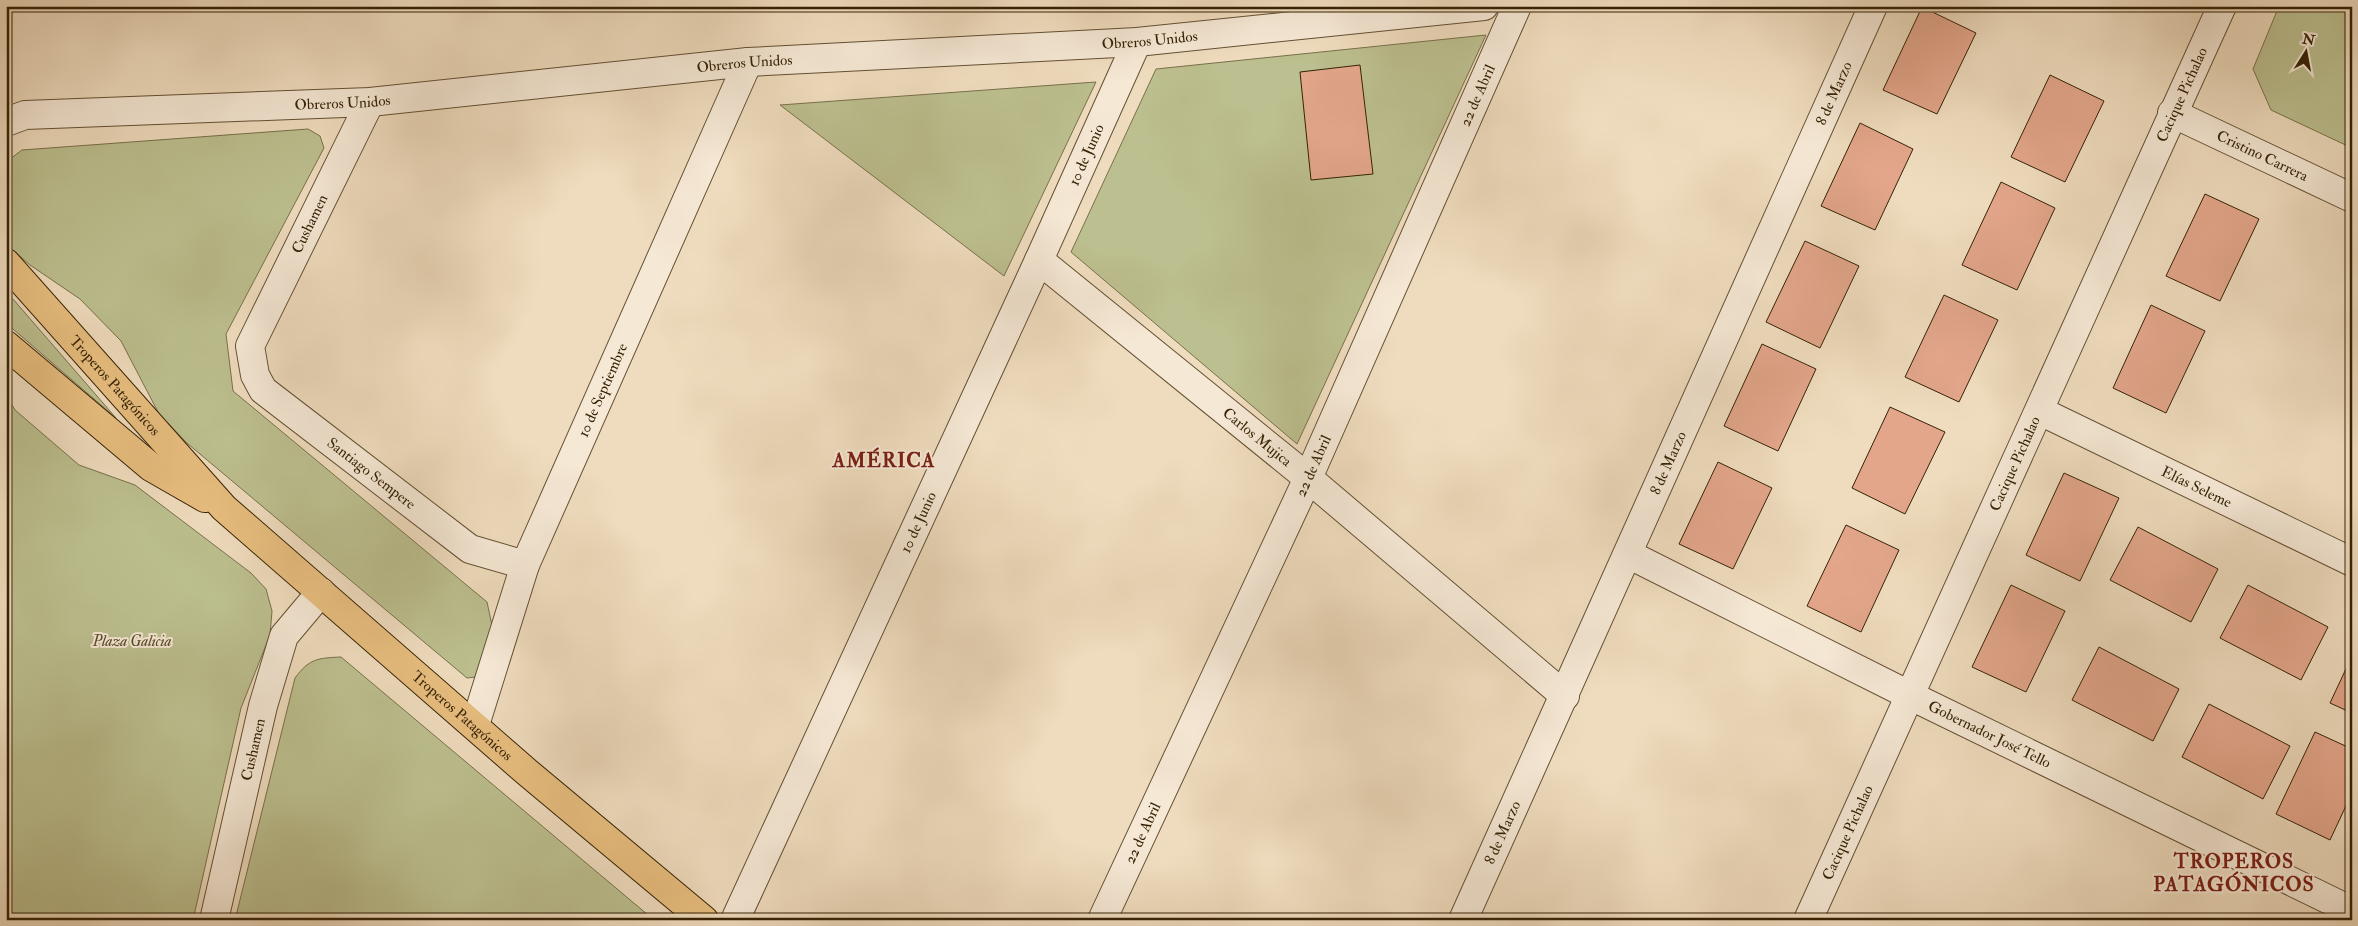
<svg xmlns="http://www.w3.org/2000/svg" width="2358" height="926" font-family="'IM FELL Double Pica',serif">
<style>
.green{fill:#bcbf8f;stroke:#78704a}
.building{fill:#e3a68b;stroke:#352205}
.lines{fill:none;stroke-linecap:round;stroke-linejoin:round}
.minor-casing{stroke:#645033;stroke-width:30}
.major-casing{stroke:#352205;stroke-width:30}
.minor{stroke:#f5e8d5;stroke-width:28}
.major{stroke:#e8be7f;stroke-width:28}
.labels{text-anchor:middle;dominant-baseline:central;stroke-width:4;stroke-linejoin:round;paint-order:stroke}
.street-label{font-size:15px;fill:#352205;stroke:#f5e8d5}
.park-label{font-size:15px;font-style:italic;fill:#574928;stroke:#f5e8d5}
.district-label{font-size:20px;font-weight:bold;letter-spacing:1px;fill:#7a1f14;stroke:#f5e8d5}
</style>
<rect width="100%" height="100%" fill="#efdcbe"/>
<filter id="stains"><feTurbulence type="fractalNoise" baseFrequency=".004" numOctaves="4"/><feColorMatrix values="0 0 0 0 .2 0 0 0 0 .09 0 0 0 0 .02 0 0 0 .5 -.17"/></filter>
<radialGradient id="worn" r=".72"><stop offset=".6" stop-color="#630" stop-opacity="0"/><stop offset="1" stop-color="#630" stop-opacity=".3"/></radialGradient>
<!-- green -->
<g class="green">
<path d="M2279,6H2352V148L2271,110L2253,69Z"/>
<path d="M1486,35L1297,444L1071,252L1156,69Z"/>
<path d="M1096,82L1004,276L780,105Z"/>
<path d="M308,129L320,136L324,148L226,334L233,391L487,602L493,630L476,677L467,678L188,444L159,414L121,341L80,299L30,265L6,244V162L22,150Z"/>
<path d="M6,291L116,418L6,323Z"/>
<path d="M6,394L15,410L79,465L135,485L251,573L266,589L272,611L270,635L241,708L193,920H6Z"/>
<path d="M341,657L654,920H235L295,678C309,659 317,658 341,657Z"/>
</g>
<!-- building -->
<g class="building">
<path d="M1922,7L1976,33L1937,114L1883,90Z"/>
<path d="M1360,65L1373,174L1311,180L1300,72Z"/>
<path d="M2050,75L2104,101L2065,182L2011,157Z"/>
<path d="M1860,123L1913,149L1875,230L1821,206Z"/>
<path d="M2001,182L2055,208L2017,290L1962,265Z"/>
<path d="M2205,194L2259,219L2220,301L2166,276Z"/>
<path d="M1805,241L1859,266L1820,348L1766,322Z"/>
<path d="M1944,295L1998,320L1959,402L1905,377Z"/>
<path d="M2151,305L2205,331L2166,413L2113,388Z"/>
<path d="M1762,344L1816,369L1778,451L1724,426Z"/>
<path d="M1890,407L1945,432L1905,514L1852,488Z"/>
<path d="M1718,462L1772,488L1733,569L1679,544Z"/>
<path d="M2064,473L2119,498L2080,581L2026,555Z"/>
<path d="M1846,525L1899,550L1861,632L1807,606Z"/>
<path d="M2138,527L2218,569L2191,622L2110,580Z"/>
<path d="M2011,585L2065,611L2026,692L1972,667Z"/>
<path d="M2248,585L2328,627L2301,680L2220,638Z"/>
<path d="M2099,647L2179,689L2153,741L2072,700Z"/>
<path d="M2352,656V713L2330,703Z"/>
<path d="M2209,704L2290,746L2263,799L2182,757Z"/>
<path d="M2315,732L2352,749V793L2330,840L2276,814Z"/>
</g>
<g class="lines">
<!-- minor casing -->
<g class="minor-casing">
<g id="minor">
<path id="s1" d="M370,102L250,346L255,375L263,390L470,549L525,565"/>
<path id="s2" d="M2172,113L2352,198"/>
<path id="s3" d="M6,122L25,115L370,102L748,62L1137,42L1484,6"/>
<path id="s4" d="M1039,260L1308,478L1565,696"/>
<path id="s5" d="M2040,411L2352,562"/>
<path id="s6" d="M1628,554L1909,695L2352,911"/>
<path id="s7" d="M475,725L525,565L748,62"/>
<path id="s8" d="M214,920L263,706L284,636L321,592"/>
<path id="s9" d="M735,920L1039,260L1137,42"/>
<path id="s10" d="M1102,920L1308,478L1517,6"/>
<path id="s11" d="M1463,920L1873,6"/>
<path id="s12" d="M1808,920L2222,6"/>
</g>
</g>
<!-- major casing -->
<g class="major-casing">
<g id="major">
<path id="s13" d="M6,263L224,508L528,773L704,920"/>
<path d="M6,345L151,467L205,498"/>
</g>
</g>
<!-- minor -->
<use href="#minor" class="minor"/>
<!-- major -->
<use href="#major" class="major"/>
</g>
<g class="labels">
<!-- street labels -->
<g class="street-label">
<text stroke="none"><textPath href="#s3" startOffset="1148">Obreros Unidos</textPath></text>
<text stroke="none"><textPath href="#s3" startOffset="742">Obreros Unidos</textPath></text>
<text stroke="none"><textPath href="#s11" startOffset="906">8 de Marzo</textPath></text>
<text stroke="none"><textPath href="#s12" startOffset="906">Cacique Pichalao</textPath></text>
<text stroke="none"><textPath href="#s10" startOffset="906">22 de Abril</textPath></text>
<text stroke="none"><textPath href="#s3" startOffset="338">Obreros Unidos</textPath></text>
<text stroke="none"><textPath href="#s9" startOffset="842">10 de Junio</textPath></text>
<text stroke="none"><textPath href="#s2" startOffset="100">Cristino Carrera</textPath></text>
<text transform="translate(310 224) rotate(-64)">Cushamen</text>
<text stroke="none"><textPath href="#s13" startOffset="164">Troperos Patagónicos</textPath></text>
<text stroke="none"><textPath href="#s7" startOffset="359">10 de Septiembre</textPath></text>
<text stroke="none"><textPath href="#s4" startOffset="281">Carlos Mujica</textPath></text>
<text stroke="none"><textPath href="#s11" startOffset="501">8 de Marzo</textPath></text>
<text stroke="none"><textPath href="#s12" startOffset="501">Cacique Pichalao</textPath></text>
<text stroke="none"><textPath href="#s10" startOffset="501">22 de Abril</textPath></text>
<text stroke="none"><textPath href="#s1" startOffset="455">Santiago Sempere</textPath></text>
<text stroke="none"><textPath href="#s5" startOffset="174">Elías Seleme</textPath></text>
<text stroke="none"><textPath href="#s9" startOffset="438">10 de Junio</textPath></text>
<text stroke="none"><textPath href="#s13" startOffset="644">Troperos Patagónicos</textPath></text>
<text stroke="none"><textPath href="#s6" startOffset="404">Gobernador José Tello</textPath></text>
<text stroke="none"><textPath href="#s8" startOffset="175">Cushamen</textPath></text>
<text stroke="none"><textPath href="#s10" startOffset="96">22 de Abril</textPath></text>
<text stroke="none"><textPath href="#s12" startOffset="96">Cacique Pichalao</textPath></text>
<text stroke="none"><textPath href="#s11" startOffset="96">8 de Marzo</textPath></text>
</g>
<!-- park labels -->
<g class="park-label">
<text x="132" y="641">Plaza Galicia</text>
</g>
<!-- district labels -->
<g class="district-label">
<text x="884" y="460">AMÉRICA</text>
<text x="2234" y="861">TROPEROS<tspan x="2234" dy="23">PATAGÓNICOS</tspan></text>
</g>
</g>
<!-- margin -->
<rect width="2358" height="926" fill="none" stroke="#efdcbe" stroke-width="25"/>
<rect x="8" y="8" width="2343" height="911" fill="none" stroke="#352205" stroke-width="2.5"/>
<rect x="12" y="12" width="2333" height="901" fill="none" stroke="#352205"/>
<!-- north arrow -->
<g transform="translate(2306 52) rotate(11)" stroke="#f5e8d5" stroke-width="4" paint-order="stroke">
<path d="M0-4L9 19L0 12L-9 19Z" fill="#352205"/>
<text y="-8" font-size="14" font-weight="bold" text-anchor="middle" fill="#352205">N</text>
</g>
<rect width="100%" height="100%" filter="url(#stains)"/>
<rect width="100%" height="100%" fill="url(#worn)"/>
</svg>
